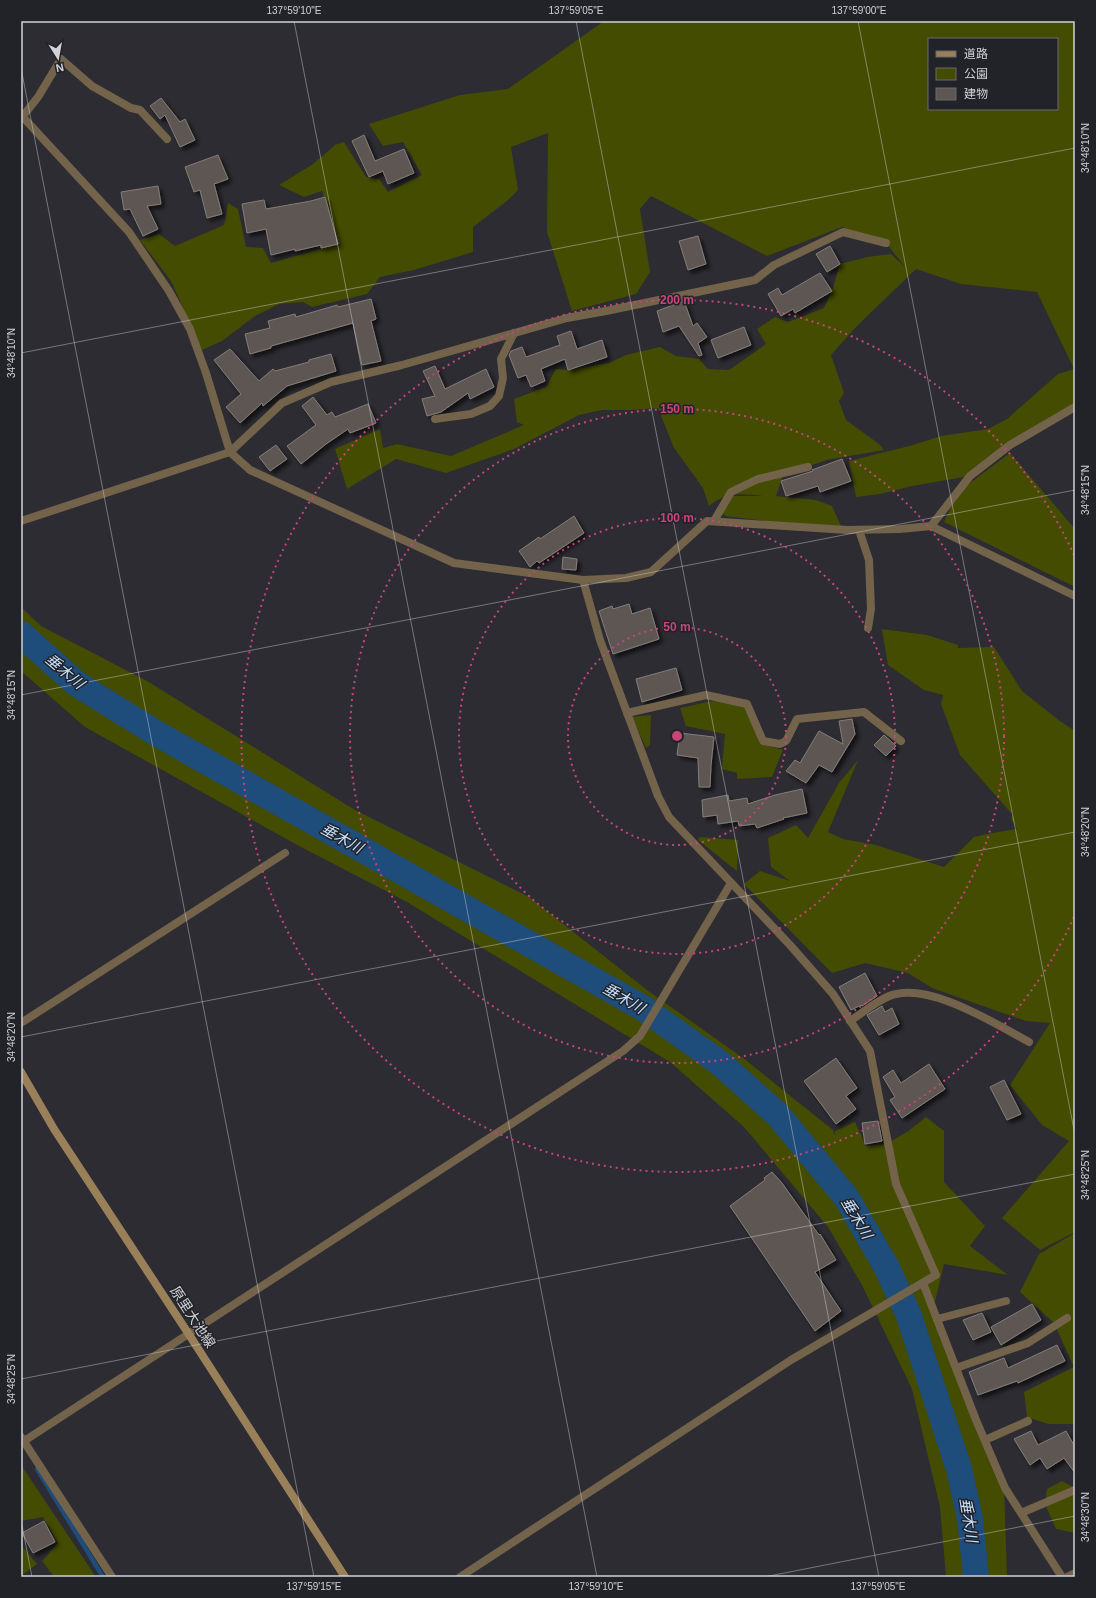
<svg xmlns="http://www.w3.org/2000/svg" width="1096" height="1598" font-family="Arial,'Noto Sans JP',sans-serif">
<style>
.green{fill:#444c01;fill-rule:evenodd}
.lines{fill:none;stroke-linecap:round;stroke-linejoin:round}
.stream{stroke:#1e4c7b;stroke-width:4.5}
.river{stroke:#1e4c7b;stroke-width:26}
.building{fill:#5d5652;stroke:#847d79;filter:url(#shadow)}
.street{stroke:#72634a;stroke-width:8}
.secondary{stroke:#998058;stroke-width:8}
.ticks{fill:none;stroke:#d1d2d6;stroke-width:1;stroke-opacity:0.45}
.ring{fill:none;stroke:#c6467a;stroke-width:2;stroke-dasharray:2 4}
.labels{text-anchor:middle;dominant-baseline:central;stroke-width:3;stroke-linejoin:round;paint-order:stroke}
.street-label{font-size:14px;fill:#d1d2d6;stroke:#222328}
.water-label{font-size:15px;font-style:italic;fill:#c6e0fe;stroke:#222328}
.centre{fill:#c6467a;stroke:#222328;stroke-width:2}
.ring-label{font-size:12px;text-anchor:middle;font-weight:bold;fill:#c6467a;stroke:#222328;stroke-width:3;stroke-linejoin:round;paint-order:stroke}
.neatline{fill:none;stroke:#d1d2d6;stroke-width:1.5}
.ticks-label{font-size:10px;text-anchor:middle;fill:#d1d2d6}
</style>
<defs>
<filter id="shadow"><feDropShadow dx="3.5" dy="3.5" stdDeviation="2" flood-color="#0009"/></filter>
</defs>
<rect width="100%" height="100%" fill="#2c2c32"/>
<!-- green -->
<g class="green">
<path d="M604,21H1075V405L970,476L912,486L880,494L856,497L849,461L913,445L941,436L988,429L1007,419L1058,374L1074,369L1037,292L961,284L916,269L856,327L831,355L844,393L839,401L846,420L879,444L884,450L827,460L783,475L776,496L816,500L832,506L843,530L725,516L721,511L733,496H763C741,494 727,491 709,506L703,488L674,448L658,408L631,410H602L579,415L514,449L446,473L396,459L347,489L335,449L380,429L383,448L397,444L451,456L524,425L517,422L514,399L546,387L556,369L568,370L609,363L626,355L660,347L676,356L699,359L708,369L729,370L766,344L757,329L775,317L788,322L824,308L832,291L840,264L867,257L891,254L905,267L886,243L842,227L767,256L651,196L640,209L650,272L636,294L572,311L547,232L548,133L511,147L518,190L507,201L473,227V252L414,270L380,277L367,294L312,307L303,302L279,304L255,316L222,341L202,350L171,281L140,240L159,234L175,246L224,225L228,203L238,209L246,247L263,248L271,263L338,244L322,191L304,197L279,185L313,164L335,145L344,142L366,177L379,179L388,192L422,175L403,142L383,146L369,124L460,95L508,89ZM929,39H1057V109H929Z"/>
<path d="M1010,453L1075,529V587L944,522L958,492Z"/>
<path d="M21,607L41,626L147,681L355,810L529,897L647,990L743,1058L833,1130L835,1136V1131L855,1122L866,1146L886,1144L907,1132L926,1117L944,1131V1182L985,1226L970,1246L1008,1275L944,1264L934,1306L1004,1485L1007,1577H946L940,1507L912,1389L862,1285L828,1227L744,1127L670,1062L407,902L301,847L85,727L21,671Z"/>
<path d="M882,629L927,635L958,645V648L994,647L1022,691L1060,721L1075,731V1232L1040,1250L1002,1218L1069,1141L1042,1125L1010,1085L1050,1023L1026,1021L980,1005L932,988L908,973L865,963L832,973L744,884L760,871L790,881L771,867L768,838L796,825L808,838L839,783L858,760L828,832L843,839L876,845L944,867L974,837L992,833L1017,829L1011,819L1013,813H1011L960,755L941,704L943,695L924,690L888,665Z"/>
<path d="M712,701L747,704L759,743L783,750L772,777L737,779V773L722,769L725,734L686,726L680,708Z"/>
<path d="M651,715L650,745L646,748L632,717Z"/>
<path d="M700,837L738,840L737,871L698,840Z"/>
<path d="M1075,1233V1424H1048L1027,1417L1024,1392L1074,1367L1054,1323L1020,1292L1039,1254Z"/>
<path d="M21,1465L96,1577H54L42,1561L58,1543L43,1517L21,1521Z"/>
<path d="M1062,1481L1075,1488V1533L1056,1529L1045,1504L1047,1489Z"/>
<path d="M21,1545L37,1564L21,1576Z"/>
</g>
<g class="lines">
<!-- stream -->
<path class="stream" d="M37,1469L103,1577"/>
<!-- river -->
<path class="river" d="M21,634L77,684L156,733L643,1008L720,1063L778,1115L846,1197L887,1268L909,1316L959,1469L970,1519L976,1577"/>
</g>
<!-- building -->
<g class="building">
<path d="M161,98L180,122L185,119L195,140L180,147L165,115L160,119L150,106Z"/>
<path d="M364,135L375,161L404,149L414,173L388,184L383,171L369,177L352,141Z"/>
<path d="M218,155L228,179L214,184L222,214L207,218L200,190L194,192L185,167Z"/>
<path d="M158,186L161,204L147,206L158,229L143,236L130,209L124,210L121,192Z"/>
<path d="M325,197L338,244L321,248V245L295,251V249L271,255L266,229L247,233L242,204L264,200L266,209L311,201Z"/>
<path d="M698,236L706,264L688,270L679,241Z"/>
<path d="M830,246L840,264L827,272L816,254Z"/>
<path d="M820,273L832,291L795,313L793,309L781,316L768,294L778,288L782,295Z"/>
<path d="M371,299L376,319L371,321L381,361L362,365L353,323L271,346V348L250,354L245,334L270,328L268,321L295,314L296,317L337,305L338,307Z"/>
<path d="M684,301L693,326L697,323L707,337L698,343L702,355L699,356L679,326L663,332L657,311Z"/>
<path d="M744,327L751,345L718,358L711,340Z"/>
<path d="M571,331L577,349L602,340L607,357L568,370L565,359L541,369L545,381L531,387L526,375L518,378L509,355L511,351L522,347L526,357L560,345L557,336Z"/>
<path d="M230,349L259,381L273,369L275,371L309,362V360L331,354L336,371L287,386L263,406L262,403L240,423L226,407L241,394L214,360Z"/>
<path d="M435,366L445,389L486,369L494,387L470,399L468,393L441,412L427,416L422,399L435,396L423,371Z"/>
<path d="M313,397L327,415L332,412L335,417L368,404L376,423L350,433L348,429L326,444L301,464L287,446L316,425L302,406Z"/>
<path d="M276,445L287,459L270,471L259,457Z"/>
<path d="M842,459L851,481L820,492L818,486L786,496L781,481L813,471L812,470Z"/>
<path d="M574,516L584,533L539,563L537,561L530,567L519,551L539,537L540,539Z"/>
<path d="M563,557L577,559L576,570L562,569Z"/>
<path d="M629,604L632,614L650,608L659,639L613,654L599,611L612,606L613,609Z"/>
<path d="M676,668L682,690L642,702L636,679Z"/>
<path d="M852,719L855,734L832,772L819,765L806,783L786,771L795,760L800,763L819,731L843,744L839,721Z"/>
<path d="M680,733L714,737L711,765L710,787H699L698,758L677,755Z"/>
<path d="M884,735L896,746L886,756L874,745Z"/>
<path d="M802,789L807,813L783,818L784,819L757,828L755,824L739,826L738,821L718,824L717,815L703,817L702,800L728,795L729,801L747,798L748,804L775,795Z"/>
<path d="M865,973L877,996L862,1006L861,1005L851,1010L839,987Z"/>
<path d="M882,1006L885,1012L892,1008L899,1024L879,1035L867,1015Z"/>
<path d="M836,1058L857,1088L846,1096L856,1109L836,1124L804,1081Z"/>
<path d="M929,1064L945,1089L902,1118L890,1100L895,1097L883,1077L893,1070L901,1083Z"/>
<path d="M1004,1080L1021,1114L1007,1120L990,1087Z"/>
<path d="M878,1121L882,1141L865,1144L862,1123Z"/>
<path d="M772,1172L782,1183L819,1235L820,1234L836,1260L815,1272L841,1311L815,1331L730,1206L765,1180L764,1178Z"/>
<path d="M1032,1304L1041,1320L1001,1345L991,1327Z"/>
<path d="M982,1313L991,1332L973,1340L963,1320Z"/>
<path d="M1057,1345L1065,1361L1018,1383L1017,1381L978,1395L969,1372L1004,1358L1008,1368Z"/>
<path d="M1031,1431L1038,1445L1066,1431L1075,1447V1473L1064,1458L1047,1469L1040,1458L1030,1465L1014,1439Z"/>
<path d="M44,1521L55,1542L33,1553L22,1533Z"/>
</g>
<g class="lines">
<!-- street -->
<g class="street">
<path d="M21,115L129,232L169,291L190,329L206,373L230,452L250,470L454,563L583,580L626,578L651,572L707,521L847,530L900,529L931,526L1075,596"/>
<path d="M23,116L38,97L61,59L92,86L131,108L140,110L167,139"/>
<path d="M435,419L471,414L490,406L499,396L503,378L501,359L514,333"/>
<path d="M21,521L230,452L282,403L331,382L402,365L567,318L606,311L755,280L774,265L843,232L886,243"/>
<path d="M714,521L731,492L758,479L808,467"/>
<path d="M931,526L970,476L1010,445L1075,407"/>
<path d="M859,530L869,560L871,609L868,628"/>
<path d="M627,713L706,695L747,704L763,741L780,744L786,741L797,719L864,712L901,741"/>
<path d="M850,1021C862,1013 874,1003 887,997C925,979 994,1023 1029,1042"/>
<path d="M21,1023L285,853"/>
<path d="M923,1283L976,1420L1005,1488L1062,1577"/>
<path d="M937,1319L1006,1301"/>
<path d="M956,1368L1028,1343L1067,1318"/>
<path d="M21,1437L112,1577"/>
<path d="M985,1440L1028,1421"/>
<path d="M21,1443L623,1051L640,1036L731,883"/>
<path d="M1021,1513L1075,1490"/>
<path d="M460,1577L791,1360L936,1275L896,1184L870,1051L833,994L790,945L669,817L658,796L600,640L583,580"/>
<path d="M1067,1577L1075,1573"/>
</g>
<!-- secondary -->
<path class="secondary" d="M21,1072L54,1129L188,1333L345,1577"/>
</g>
<!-- ticks -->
<path class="ticks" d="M294,21L597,1577M576,21L879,1577M858,21L1075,1135M21,68L314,1577M21,353L1075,148M21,695L1075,490M21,1037L1075,832M21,1379L1075,1174M21,1520L32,1577M764,1577L1075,1516"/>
<!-- distance rings -->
<g class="ring">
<circle cx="677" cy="736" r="109"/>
<circle cx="677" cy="736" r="218"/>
<circle cx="677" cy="736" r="327"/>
<path d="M1074 917A436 436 0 1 1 1074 555"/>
</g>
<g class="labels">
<!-- street labels -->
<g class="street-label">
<text transform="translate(193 1317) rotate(57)">原里大池線</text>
</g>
<!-- water labels -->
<g class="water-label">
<text transform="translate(65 671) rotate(40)">垂木川</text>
<text transform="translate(342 838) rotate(29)">垂木川</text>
<text transform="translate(624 998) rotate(30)">垂木川</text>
<text transform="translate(857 1218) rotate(59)">垂木川</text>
<text transform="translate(969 1520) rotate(81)">垂木川</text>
</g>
</g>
<circle cx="677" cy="736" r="6" class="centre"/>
<g class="ring-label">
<text x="677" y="304">200 m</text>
<text x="677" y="413">150 m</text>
<text x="677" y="522">100 m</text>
<text x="677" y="631">50 m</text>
</g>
<!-- border -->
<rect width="1096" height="1598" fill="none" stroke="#222328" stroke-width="44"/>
<!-- legend -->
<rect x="928" y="38" width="130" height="72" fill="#222328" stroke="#68696e"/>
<rect x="936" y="51" width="20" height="6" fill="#998058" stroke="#68696e"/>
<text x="964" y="58" font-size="12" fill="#d1d2d6">道路</text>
<rect x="936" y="68" width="20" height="12" fill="#444c01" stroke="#68696e"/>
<text x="964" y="78" font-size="12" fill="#d1d2d6">公園</text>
<rect x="936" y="88" width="20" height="12" fill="#5d5652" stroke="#68696e"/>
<text x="964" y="98" font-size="12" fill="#d1d2d6">建物</text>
<!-- north arrow -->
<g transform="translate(58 58) rotate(169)" stroke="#222328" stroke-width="3" paint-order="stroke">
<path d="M0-3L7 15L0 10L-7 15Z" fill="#d1d2d6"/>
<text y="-6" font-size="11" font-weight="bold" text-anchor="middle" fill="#d1d2d6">N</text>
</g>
<rect x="22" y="22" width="1052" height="1554" class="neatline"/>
<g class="ticks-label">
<text x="294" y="14">137°59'10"E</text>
<text x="576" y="14">137°59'05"E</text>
<text x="859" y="14">137°59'00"E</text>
<text transform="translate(1085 148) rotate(-90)" y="4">34°48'10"N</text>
<text transform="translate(11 353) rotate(-90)" y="4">34°48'10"N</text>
<text transform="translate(1085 490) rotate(-90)" y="4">34°48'15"N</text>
<text transform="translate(11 695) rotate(-90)" y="4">34°48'15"N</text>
<text transform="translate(1085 832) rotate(-90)" y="4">34°48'20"N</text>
<text transform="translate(11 1037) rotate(-90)" y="4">34°48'20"N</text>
<text transform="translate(1085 1175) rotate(-90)" y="4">34°48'25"N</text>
<text transform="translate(11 1379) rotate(-90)" y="4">34°48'25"N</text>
<text transform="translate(1085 1517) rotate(-90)" y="4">34°48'30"N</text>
<text x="314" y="1590">137°59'15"E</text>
<text x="596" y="1590">137°59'10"E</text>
<text x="878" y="1590">137°59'05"E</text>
</g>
</svg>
